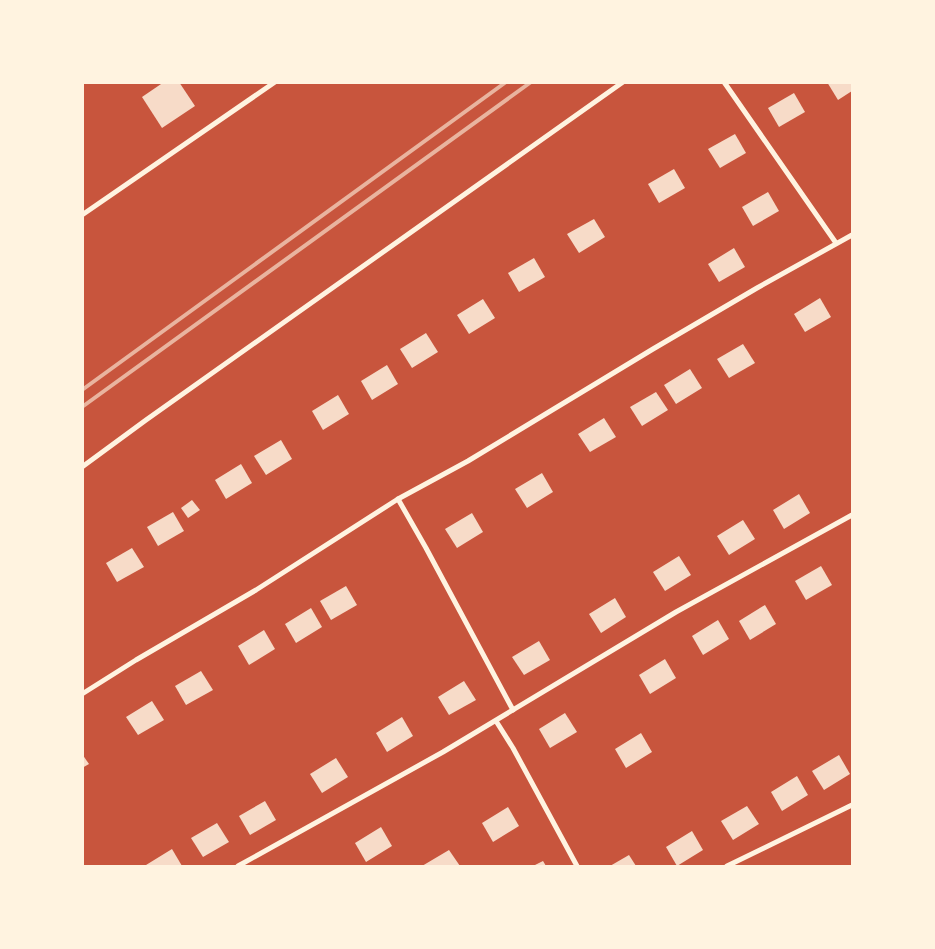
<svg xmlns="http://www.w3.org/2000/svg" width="935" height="949" font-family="'Open Sans',sans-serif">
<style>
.building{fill:#f7dbc8}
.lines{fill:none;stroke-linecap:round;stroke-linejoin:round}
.minor{stroke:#fff3e0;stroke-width:5}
.rail{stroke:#e9b49f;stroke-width:4}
</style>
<rect width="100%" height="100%" fill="#c8553d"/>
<!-- building -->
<g class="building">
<path d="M164,82H179L195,106L162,128L142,97Z"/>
<path d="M827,82H852V91L838,100Z"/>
<path d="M794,93L805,112L779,127L768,108Z"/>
<path d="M735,134L746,153L720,168L708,149Z"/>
<path d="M674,169L685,188L659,203L648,184Z"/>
<path d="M768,192L779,211L753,226L742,207Z"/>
<path d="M594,219L605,237L579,253L567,234Z"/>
<path d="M734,248L745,267L719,282L708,264Z"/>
<path d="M534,258L545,277L519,292L508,273Z"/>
<path d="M820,298L831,317L805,332L794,314Z"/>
<path d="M483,299L495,318L469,334L457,315Z"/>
<path d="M426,333L438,352L412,368L400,349Z"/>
<path d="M743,344L755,363L729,378L717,359Z"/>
<path d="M387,365L398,384L372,400L361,381Z"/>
<path d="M690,369L702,388L676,404L664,385Z"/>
<path d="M656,392L668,410L642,426L630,407Z"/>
<path d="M338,395L349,414L323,430L312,411Z"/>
<path d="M604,418L616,437L590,452L578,434Z"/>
<path d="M281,440L292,459L266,475L254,456Z"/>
<path d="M241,464L252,483L226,499L215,480Z"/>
<path d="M542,473L553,492L527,508L515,489Z"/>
<path d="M799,494L810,513L784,529L773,510Z"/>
<path d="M192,500L200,510L188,518L181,508Z"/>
<path d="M173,512L184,531L158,546L147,527Z"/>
<path d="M472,513L483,532L457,548L445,529Z"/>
<path d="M743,520L755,539L729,555L717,536Z"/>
<path d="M132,548L144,567L117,582L106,563Z"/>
<path d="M679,556L691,575L665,591L653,572Z"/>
<path d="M821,566L832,585L806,600L795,581Z"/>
<path d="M346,586L357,605L331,620L320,601Z"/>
<path d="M615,598L626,617L601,633L589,614Z"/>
<path d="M765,605L776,624L750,640L739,621Z"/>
<path d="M311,608L322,627L296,643L285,624Z"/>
<path d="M718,620L729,639L703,655L692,636Z"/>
<path d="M264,630L275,649L249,665L238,646Z"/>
<path d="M539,641L550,660L524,675L512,657Z"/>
<path d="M665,659L676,678L650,694L639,675Z"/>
<path d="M201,671L213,690L186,705L175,686Z"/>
<path d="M464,681L476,700L449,715L438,697Z"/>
<path d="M152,701L164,720L138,735L126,717Z"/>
<path d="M565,713L577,732L550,748L539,729Z"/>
<path d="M402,717L413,736L387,752L376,733Z"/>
<path d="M641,733L652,752L626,768L615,749Z"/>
<path d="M82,754L89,764L82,768Z"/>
<path d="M839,755L850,774L824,790L812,771Z"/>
<path d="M336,758L348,777L322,793L310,774Z"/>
<path d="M797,776L808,795L782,811L771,792Z"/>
<path d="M265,801L276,820L250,835L239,816Z"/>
<path d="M747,806L759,824L733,840L721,821Z"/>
<path d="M508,807L519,826L493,842L482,823Z"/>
<path d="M217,823L229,842L203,857L191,838Z"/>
<path d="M381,827L392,846L366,862L355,843Z"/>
<path d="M692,831L703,850L677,866L666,847Z"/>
<path d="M172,849L182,866H146V865Z"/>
<path d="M449,850L460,866H422Z"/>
<path d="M629,855L636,866H610Z"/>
<path d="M543,861L546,866H533Z"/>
</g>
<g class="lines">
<!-- minor -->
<g class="minor">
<path d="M724,82L836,243"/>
<path d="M82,215L275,82"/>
<path d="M82,467L146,420L623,82"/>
<path d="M398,499L426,548L513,710"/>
<path d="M82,694L136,660L256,590L398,499L468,461L653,349L757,288L852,235"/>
<path d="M496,721L513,748L577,866"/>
<path d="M238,866L443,752L676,612L852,515"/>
<path d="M727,866L852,805"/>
</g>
<!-- rail -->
<g class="rail">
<path d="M82,390L506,82"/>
<path d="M82,407L531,82"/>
</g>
</g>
<!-- border -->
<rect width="935" height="949" fill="none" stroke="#fff3e0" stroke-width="168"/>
</svg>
